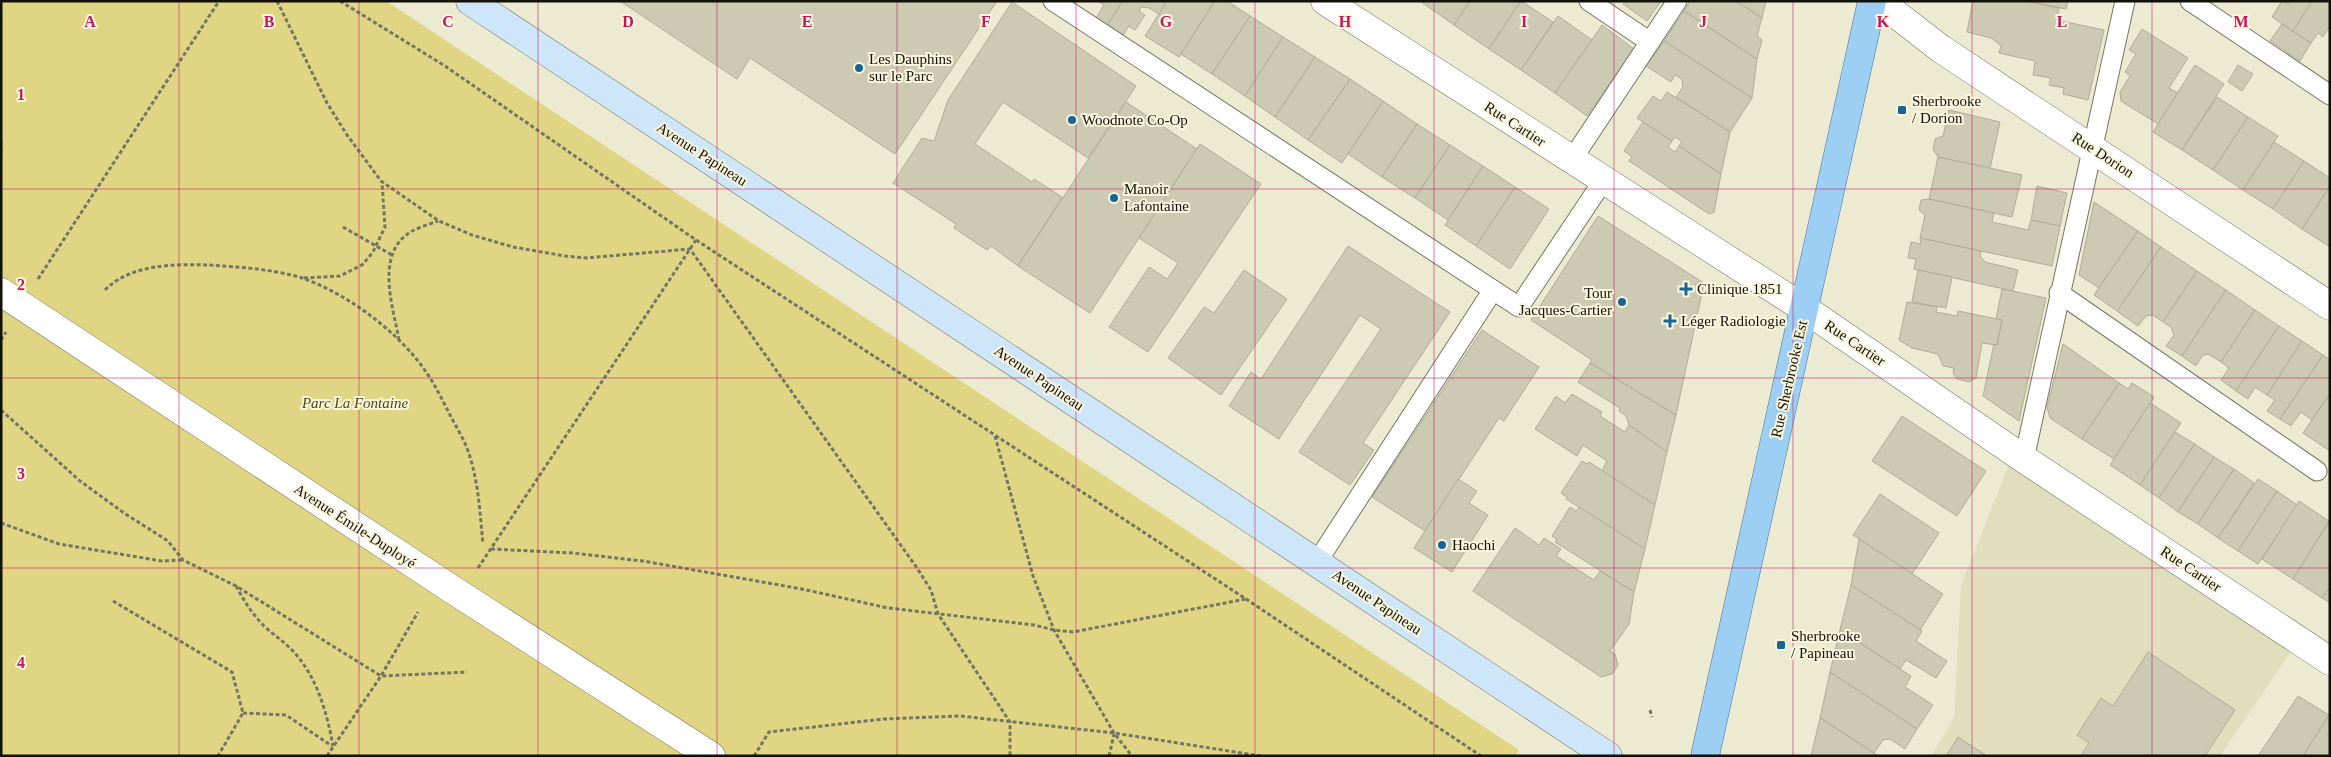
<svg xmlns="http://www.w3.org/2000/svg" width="2331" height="757" font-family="Georgia,serif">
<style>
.built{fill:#e1debe}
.green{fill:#e0d583}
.building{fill:#cccab2;stroke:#afad95}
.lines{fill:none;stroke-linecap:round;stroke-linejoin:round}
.service-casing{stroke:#787560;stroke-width:21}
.pedestrian-casing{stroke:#787560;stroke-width:29}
.minor-casing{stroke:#787560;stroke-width:29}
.secondary-casing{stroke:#787560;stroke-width:29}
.primary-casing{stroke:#42769d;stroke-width:29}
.path{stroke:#767565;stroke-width:3;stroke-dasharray:4 2.5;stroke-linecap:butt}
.service{stroke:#fff;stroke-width:19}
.pedestrian{stroke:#fff;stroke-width:28}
.minor{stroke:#fff;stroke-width:28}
.secondary{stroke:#cee6f9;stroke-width:28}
.primary{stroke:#9dcef4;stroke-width:28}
.grid{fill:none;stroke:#c2185b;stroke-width:1;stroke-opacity:0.55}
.poi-dot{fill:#196497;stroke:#faf7de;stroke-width:2}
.labels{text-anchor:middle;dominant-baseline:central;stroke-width:4;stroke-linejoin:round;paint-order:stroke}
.poi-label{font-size:15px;fill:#121109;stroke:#faf7de;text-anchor:start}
.street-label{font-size:15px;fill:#121109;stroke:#faf7de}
.park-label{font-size:15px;font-style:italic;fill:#504804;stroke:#faf7de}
.grid-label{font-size:16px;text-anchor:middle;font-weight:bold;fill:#c2185b;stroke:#faf7de;stroke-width:4;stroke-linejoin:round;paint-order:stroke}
</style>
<rect width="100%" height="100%" fill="#ecead1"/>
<!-- built -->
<path class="built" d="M2010,462L2292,650L2220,756H1931L1954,718L1961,585Z"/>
<!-- green -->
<path class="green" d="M1,1H386L1519,750L1515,756H1Z"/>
<!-- building -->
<g class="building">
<path d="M620,1H997L895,154L750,58L737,79Z"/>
<path d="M1098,1H1123L1107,25L1096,18L1104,5Z"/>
<path d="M1123,1H1167L1159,14L1149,8L1141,7L1139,11L1145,15L1135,30L1129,26L1123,35L1107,25Z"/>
<path d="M1167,1H1215L1179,57L1145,36Z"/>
<path d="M1215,1H1227L1250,16L1212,74L1181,54Z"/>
<path d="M1420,1H1470L1454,25Z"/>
<path d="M1470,1H1521L1489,49L1454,25Z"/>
<path d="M1521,1L1553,22L1521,70L1489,49Z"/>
<path d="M1625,1H1661L1647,21L1623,4Z"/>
<path d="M1690,1H1736L1762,18L1757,36L1762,40L1757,59L1684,11Z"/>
<path d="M1736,1H1766L1762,18Z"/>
<path d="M1973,1H2026L2059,8L2057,20L2104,30L2088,100L2063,94L2064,88L2049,85L2051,78L2033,75L2035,61L1999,53L2001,46L1991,38L1967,32Z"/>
<path d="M2026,1H2068L2066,9Z"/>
<path d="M2282,1L2289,4L2291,1H2312L2293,31L2272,17Z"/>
<path d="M2312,1H2330V26L2323,37L2318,33L2311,43L2293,31Z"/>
<path d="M1012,2L1136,86L1088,158L1003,102L975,144L1032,182L1034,179L1062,197L1018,266L991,246L987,250L954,228L956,224L893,183L922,138L934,141L948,100Z"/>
<path d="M1684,11L1757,59L1752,98L1664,41Z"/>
<path d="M1250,16L1283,37L1245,96L1212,74Z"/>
<path d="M1558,16L1592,40L1555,93L1521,70Z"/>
<path d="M2282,24L2311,43L2300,61L2270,41Z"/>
<path d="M1602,25L1634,49L1587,116L1555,93Z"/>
<path d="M2142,29L2188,58L2169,88L2178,93L2158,124L2121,101L2120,92L2130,76L2125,72L2136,54L2129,50Z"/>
<path d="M1283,37L1315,57L1275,117L1245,96Z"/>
<path d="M1664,41L1752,98L1730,132L1676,97L1683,87L1682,79L1675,75L1671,82L1646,66Z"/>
<path d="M1315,57L1350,79L1308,140L1275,117Z"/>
<path d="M2195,65L2224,84L2182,150L2153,132Z"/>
<path d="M2238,65L2253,74L2242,91L2228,82Z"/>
<path d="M1350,79L1383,101L1342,163L1308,140Z"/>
<path d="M1667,92L1730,132L1721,174L1679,146L1682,141L1675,137L1672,141L1637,118L1653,96L1661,101Z"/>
<path d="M2217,97L2248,117L2213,170L2182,150Z"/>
<path d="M1383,101L1417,124L1382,177L1348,154Z"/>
<path d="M1126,102L1197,149L1090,313L1018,266Z"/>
<path d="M1949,110L2000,122L1990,169L1938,157L1933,149L1935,139L1943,136Z"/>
<path d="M2248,117L2278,136L2243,190L2213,170Z"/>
<path d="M1643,122L1672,141L1668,147L1675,152L1679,146L1721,174L1714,212L1709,214L1629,161L1632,157L1624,151Z"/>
<path d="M1417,124L1450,145L1415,198L1382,177Z"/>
<path d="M2274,142L2304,161L2273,209L2243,190Z"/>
<path d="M1200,144L1261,184L1148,352L1109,327L1149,267L1167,279L1178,263L1139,238Z"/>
<path d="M1450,145L1483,166L1448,220L1415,198Z"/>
<path d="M1938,157L2022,175L2012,217L1929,199Z"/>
<path d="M2304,161L2330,178V186L2302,229L2273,209Z"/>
<path d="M1483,166L1515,187L1476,246L1445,225Z"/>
<path d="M2037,186L2067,193L2060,226L2031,220Z"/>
<path d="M2330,186V247L2302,229Z"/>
<path d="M1515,187L1549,209L1510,269L1476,246Z"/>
<path d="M1929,199L1994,213L1992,222L2028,230L2031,220L2060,226L2052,266L1920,238L1925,215L1919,210L1921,200Z"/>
<path d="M2094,202L2138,231L2099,288L2079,275Z"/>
<path d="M1598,216L1704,283L1676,415L1590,363L1592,360L1531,320Z"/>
<path d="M2138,231L2161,247L2117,311L2094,295Z"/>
<path d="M1920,238L1981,251L1980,256L1985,262L2018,270L2013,291L1914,269L1916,259L1908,258L1911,242L1921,244Z"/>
<path d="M1348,246L1450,312L1363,443L1374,450L1350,485L1299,452L1381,329L1360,315L1279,439L1229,406L1251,372L1261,379Z"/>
<path d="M2161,247L2197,271L2163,322L2153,315L2146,316L2138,326L2117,311Z"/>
<path d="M1244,270L1287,299L1221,395L1168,358L1204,307L1214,313Z"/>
<path d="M1918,270L1952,277L1946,308L1912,302Z"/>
<path d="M2197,271L2226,290L2182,356L2166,346L2174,335L2171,327L2163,322Z"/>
<path d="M2002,289L2046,298L2019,421L1983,396L1994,344L1997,345L2002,320L1996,319Z"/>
<path d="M2226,290L2255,310L2221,362L2208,354L2202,356L2196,366L2182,356Z"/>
<path d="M1907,302L1937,307L1936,312L1957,316L1958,311L2002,320L1997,345L1982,343L1976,378L1969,382L1957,379L1953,373L1954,368L1943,366L1938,354L1912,348L1899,340Z"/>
<path d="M2255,310L2279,326L2236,391L2221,380L2229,368L2221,362Z"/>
<path d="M2279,326L2302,341L2267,395L2255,387L2248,399L2236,391Z"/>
<path d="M1482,330L1539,367L1504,421L1499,418L1425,531L1372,497Z"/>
<path d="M2302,341L2323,355L2280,419L2267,411L2275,400L2267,395Z"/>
<path d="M2063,344L2119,383L2082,439L2050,418L2047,407Z"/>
<path d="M2323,355L2330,360V394L2312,420L2301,412L2291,426L2280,419Z"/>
<path d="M1590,363L1676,415L1667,452L1629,425L1626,416L1619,411L1620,408L1578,382Z"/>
<path d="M2119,383L2128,389L2132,383L2154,397L2114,459L2082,439Z"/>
<path d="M1572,394L1602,412L1600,416L1625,432L1629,425L1667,452L1655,505L1602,471L1607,461L1583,445L1577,456L1535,429L1556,396L1565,403Z"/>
<path d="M2330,394V451L2303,433Z"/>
<path d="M2150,403L2181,423L2140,485L2110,465Z"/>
<path d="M1902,416L1986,471L1957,516L1872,461Z"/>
<path d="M2175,432L2195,444L2159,498L2140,485Z"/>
<path d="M2195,444L2214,457L2178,512L2159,498Z"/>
<path d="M2214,457L2234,469L2198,524L2178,512Z"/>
<path d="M1582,461L1587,464L1589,462L1655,505L1645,549L1566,499L1567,497L1561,493Z"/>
<path d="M2234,469L2254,483L2218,538L2198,524Z"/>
<path d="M1458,479L1477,491L1469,503L1488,515L1452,572L1414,548Z"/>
<path d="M2258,479L2277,491L2238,551L2218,538Z"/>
<path d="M2277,491L2297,505L2258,564L2238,551Z"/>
<path d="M1880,494L1939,533L1912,574L1853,535Z"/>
<path d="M2299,501L2329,521L2293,579L2262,559Z"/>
<path d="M1570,507L1576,511L1579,507L1645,549L1634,592L1555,542L1557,539L1552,536Z"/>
<path d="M2330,520V587L2322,598L2293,579Z"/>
<path d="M1515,528L1539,545L1544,538L1561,549L1556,556L1594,580L1600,571L1634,592L1629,624L1610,651L1615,654L1618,665L1612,674L1601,677L1473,591Z"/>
<path d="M1859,539L1943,594L1920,630L1851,585Z"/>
<path d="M1851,585L1922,631L1916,641L1947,661L1936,678L1906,660L1900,669L1840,630Z"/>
<path d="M2330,587V603L2322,598Z"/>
<path d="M1840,630L1911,676L1905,687L1933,705L1917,729L1830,672Z"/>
<path d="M2148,652L2235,710L2205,756H2081L2089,743L2077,735L2101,698L2113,706Z"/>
<path d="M1830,672L1917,729L1905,749L1890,739L1883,740L1874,753L1820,718Z"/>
<path d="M2298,696L2329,715L2303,756H2258Z"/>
<path d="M2329,715L2330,756H2303Z"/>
<path d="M1820,718L1874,753L1879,756H1811Z"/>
<path d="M1958,737L1987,756H1946Z"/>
</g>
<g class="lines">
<!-- service casing -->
<g class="service-casing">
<g id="service">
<path d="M1053,1L1519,307L1603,181"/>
<path d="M1589,1L1650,42"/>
<path d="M2190,1L2330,95"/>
<path d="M1571,161L1677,1"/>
<path d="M2059,293L2317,471"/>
<path d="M2024,459L2125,1"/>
<path d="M1317,562L1493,290"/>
</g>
</g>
<!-- pedestrian casing -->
<g class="pedestrian-casing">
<path id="pedestrian" d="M1,292L450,588L711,756"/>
</g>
<!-- minor casing -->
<g class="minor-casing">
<g id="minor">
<path d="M1325,1L1805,309L2024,459L2330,661"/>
<path d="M1879,1L1941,49L2330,306"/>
</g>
</g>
<!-- secondary casing -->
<g class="secondary-casing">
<path id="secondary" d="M470,1L1608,756"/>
</g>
<!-- primary casing -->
<g class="primary-casing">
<path id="primary" d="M1705,756L1872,1"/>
</g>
<!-- path -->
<g class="path">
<path d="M277,1L327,103L347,135L381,181L439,221L472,235L513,247L565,256L586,258L690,249L917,568L931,590L938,614L1010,722V756"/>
<path d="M340,1L445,66L696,240L1246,599L1481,756"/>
<path d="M1,141V155"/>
<path d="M343,227L392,255"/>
<path d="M304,278L340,276L362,265L373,252L385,227L382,182"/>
<path d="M38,279L219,1"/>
<path d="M105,290C131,264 173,264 208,265C238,267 273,269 302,278C345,293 390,326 418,361C431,377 440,395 449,413C456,427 466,442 470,457C479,486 480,515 483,544"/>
<path d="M1,340L6,332"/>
<path d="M399,340C393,306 374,253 412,231C420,227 430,224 438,221"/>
<path d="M1,410L80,481L124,513L168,541L183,560L236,586L381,676L467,672"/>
<path d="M995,436L1033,576L1054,630L1114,733L1132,756"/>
<path d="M1,523L59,544L162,561L183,560"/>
<path d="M491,549L572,553L643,561L802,589L888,608L1034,625L1054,630L1073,632L1246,599"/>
<path d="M478,568L696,240"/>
<path d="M236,586C244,601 253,615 265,627C274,635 283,641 291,649C316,674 327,712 333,746"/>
<path d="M113,601L232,672L243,713L218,756"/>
<path d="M1650,710L1652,717"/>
<path d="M243,713L286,715L332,746"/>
<path d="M327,756L381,676L418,612"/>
<path d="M754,756L769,732L884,719L960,716L1114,733L1261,756"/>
<path d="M1109,756L1114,734"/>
</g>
<!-- service -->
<use href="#service" class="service"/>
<!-- pedestrian -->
<use href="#pedestrian" class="pedestrian"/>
<!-- minor -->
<use href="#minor" class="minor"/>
<!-- secondary -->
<use href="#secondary" class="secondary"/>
<!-- primary -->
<use href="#primary" class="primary"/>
</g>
<!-- grid -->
<path class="grid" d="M179,1V756M359,1V756M538,1V756M717,1V756M897,1V756M1076,1V756M1255,1V756M1434,1V756M1614,1V756M1793,1V756M1972,1V756M2152,1V756M1,189H2330M1,378H2330M1,568H2330"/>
<!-- markers -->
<g class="poi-dot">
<circle cx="859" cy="68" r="5"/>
<rect x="1897" y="105" width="10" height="10" rx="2.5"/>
<circle cx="1072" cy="120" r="5"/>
<circle cx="1114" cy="198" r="5"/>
<path d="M1683.5 281.5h5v5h5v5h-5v5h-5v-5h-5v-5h5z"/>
<circle cx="1622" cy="302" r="5"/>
<path d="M1667.5 313.5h5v5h5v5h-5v5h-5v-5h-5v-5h5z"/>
<circle cx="1442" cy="545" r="5"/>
<rect x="1776" y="640" width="10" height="10" rx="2.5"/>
</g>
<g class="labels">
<!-- poi labels -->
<g class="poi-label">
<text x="869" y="59">Les Dauphins<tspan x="869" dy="17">sur le Parc</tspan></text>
<text x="1912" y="101">Sherbrooke<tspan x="1912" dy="17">/ Dorion</tspan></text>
<text x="1082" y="120">Woodnote Co-Op</text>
<text x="1124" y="189">Manoir<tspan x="1124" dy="17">Lafontaine</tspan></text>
<text x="1697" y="289">Clinique 1851</text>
<text x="1612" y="293" text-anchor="end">Tour<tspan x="1612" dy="17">Jacques-Cartier</tspan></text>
<text x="1681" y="321">Léger Radiologie</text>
<text x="1452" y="545">Haochi</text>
<text x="1791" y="636">Sherbrooke<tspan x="1791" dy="17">/ Papineau</tspan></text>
</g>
<!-- street labels -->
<g class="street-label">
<text transform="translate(1515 124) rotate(33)">Rue Cartier</text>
<text transform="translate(702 154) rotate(33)">Avenue Papineau</text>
<text transform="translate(2103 155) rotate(33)">Rue Dorion</text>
<text transform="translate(1855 343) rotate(34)">Rue Cartier</text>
<text transform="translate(1039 378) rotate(34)">Avenue Papineau</text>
<text transform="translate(1789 379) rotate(-77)">Rue Sherbrooke Est</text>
<text transform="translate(355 526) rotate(33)">Avenue Émile-Duployé</text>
<text transform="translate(2191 569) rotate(34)">Rue Cartier</text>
<text transform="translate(1377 602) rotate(34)">Avenue Papineau</text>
</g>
<!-- park labels -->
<g class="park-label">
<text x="355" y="403">Parc La Fontaine</text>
</g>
</g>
<g class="grid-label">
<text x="90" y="27">A</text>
<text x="269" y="27">B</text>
<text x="448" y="27">C</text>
<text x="628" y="27">D</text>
<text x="807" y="27">E</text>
<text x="986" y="27">F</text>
<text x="1166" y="27">G</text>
<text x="1345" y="27">H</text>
<text x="1524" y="27">I</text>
<text x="1703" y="27">J</text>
<text x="1883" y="27">K</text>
<text x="2062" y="27">L</text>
<text x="2241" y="27">M</text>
<text x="21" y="100">1</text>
<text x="21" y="290">2</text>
<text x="21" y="479">3</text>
<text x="21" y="668">4</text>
</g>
<!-- border -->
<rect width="2331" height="757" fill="none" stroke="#121109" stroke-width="5"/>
</svg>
